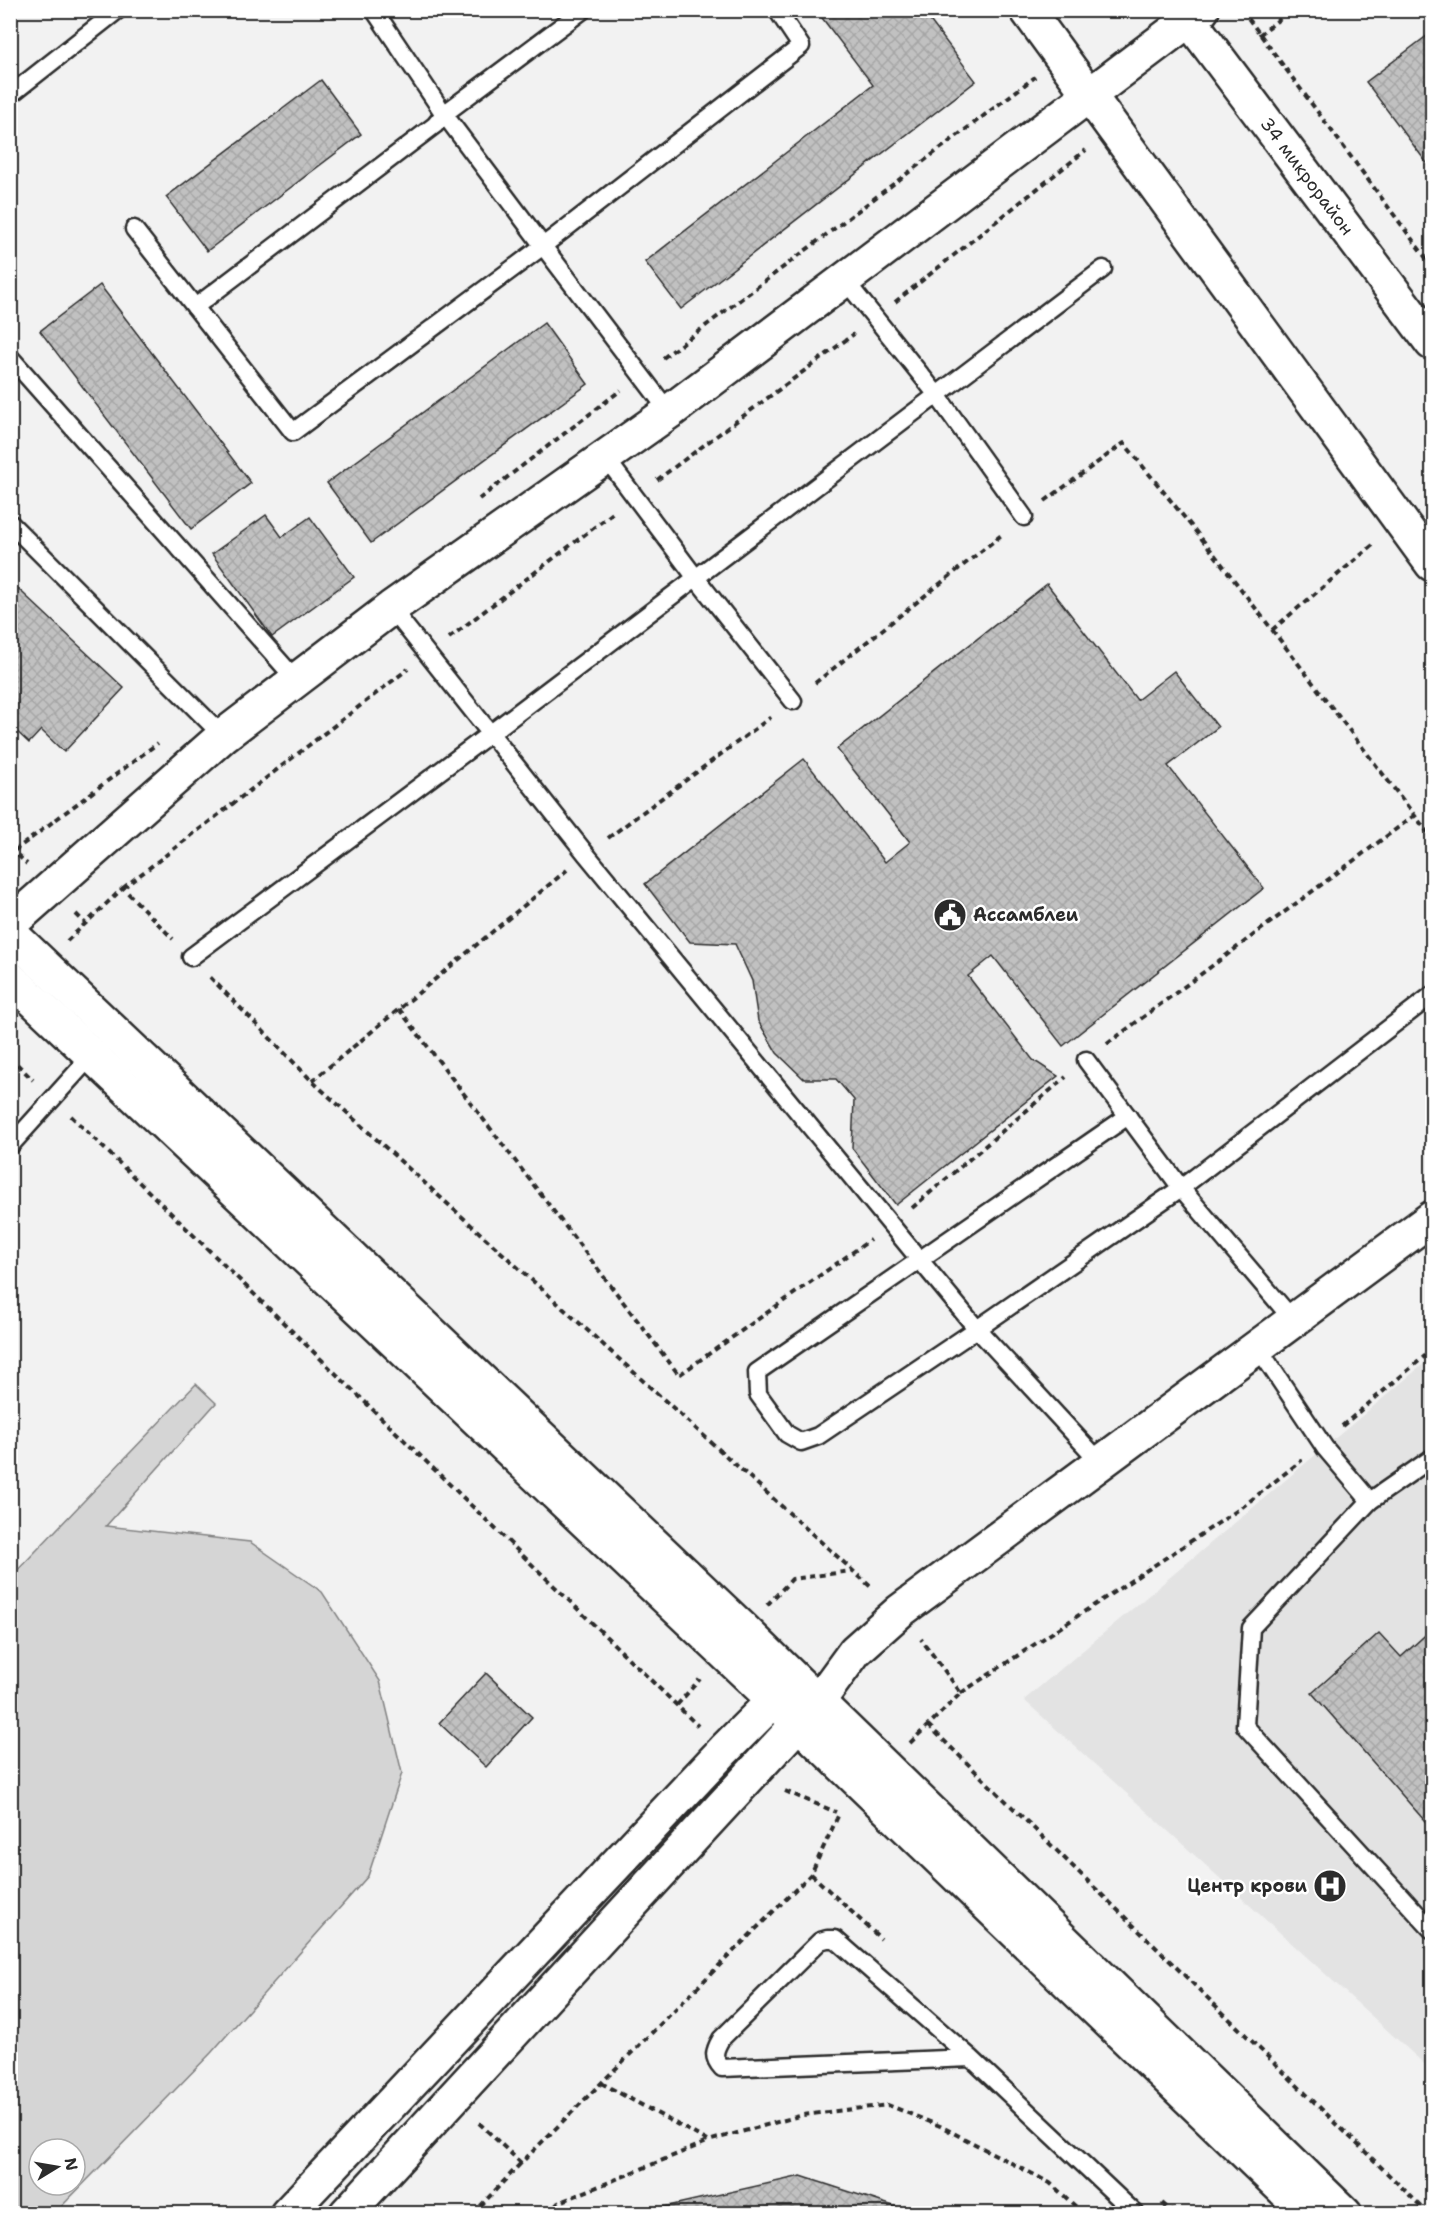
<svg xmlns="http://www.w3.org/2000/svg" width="1443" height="2224" font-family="'Shantell Sans',sans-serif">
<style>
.built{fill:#e3e3e3}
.grass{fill:#d5d5d5;stroke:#808080;stroke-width:1.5;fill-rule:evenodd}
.building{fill:url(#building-cross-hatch);stroke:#2b2b2b;stroke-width:1.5}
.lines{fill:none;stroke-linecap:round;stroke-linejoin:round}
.service-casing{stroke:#2b2b2b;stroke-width:21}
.minor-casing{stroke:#2b2b2b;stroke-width:38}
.tertiary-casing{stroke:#2b2b2b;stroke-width:38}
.secondary-casing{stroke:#2b2b2b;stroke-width:38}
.path{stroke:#2b2b2b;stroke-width:4;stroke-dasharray:6 4.5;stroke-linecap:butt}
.service{stroke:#fff;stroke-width:16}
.minor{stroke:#fff;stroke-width:33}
.tertiary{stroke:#fff;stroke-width:33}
.secondary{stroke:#fff;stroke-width:33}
.labels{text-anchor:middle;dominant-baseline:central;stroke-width:5;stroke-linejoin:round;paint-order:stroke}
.street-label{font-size:18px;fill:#2b2b2b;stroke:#fff}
.poi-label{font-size:18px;font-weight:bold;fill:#2b2b2b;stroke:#fff;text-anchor:start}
</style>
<defs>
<pattern id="building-cross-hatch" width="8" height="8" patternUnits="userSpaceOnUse" patternTransform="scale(1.5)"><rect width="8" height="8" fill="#c1c1c1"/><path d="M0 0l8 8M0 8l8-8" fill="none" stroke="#a6a6a6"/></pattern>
</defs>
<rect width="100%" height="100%" fill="#f2f2f2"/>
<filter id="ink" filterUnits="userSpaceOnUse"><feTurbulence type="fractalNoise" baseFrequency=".0167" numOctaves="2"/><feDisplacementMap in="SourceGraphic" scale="12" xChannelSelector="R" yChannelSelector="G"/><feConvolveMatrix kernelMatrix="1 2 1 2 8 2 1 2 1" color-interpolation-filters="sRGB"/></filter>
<g filter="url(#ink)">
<!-- built -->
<path class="built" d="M1432,1357V2071L1024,1700Z"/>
<!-- grass -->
<path class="grass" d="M196,1384L216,1403L106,1526L250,1542L322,1592L380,1681L402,1773L368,1876L211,2053L55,2213H11V1577ZM39,2149H75V2185H39Z"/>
<!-- building -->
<g class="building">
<path d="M816,10H922L976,81L681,309L645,262L873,85Z"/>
<path d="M1432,32V170L1366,82Z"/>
<path d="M321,80L361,134L207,251L166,197Z"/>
<path d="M100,285L251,483L191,529L40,331Z"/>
<path d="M544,323L588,384L371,543L327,483Z"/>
<path d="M266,515L282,537L310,517L354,577L272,637L212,554Z"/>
<path d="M10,581L124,688L64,752L41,730L29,743L10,725Z"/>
<path d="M1047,584L1137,700L1174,671L1218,727L1168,766L1264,888L1063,1046L993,956L968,976L1033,1060L1058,1076L896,1205L852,1148L854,1100L836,1079H804L777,1053L758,1021L752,981L735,944L690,942L645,884L804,759L885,862L910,842L837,749Z"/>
<path d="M1432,1629V1829L1312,1693L1379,1633L1401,1657Z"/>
<path d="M486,1673L532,1717L486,1767L439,1723Z"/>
<path d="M801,2176L918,2214H633Z"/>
</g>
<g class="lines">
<!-- service casing -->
<g class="service-casing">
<g id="service">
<path d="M374,10L444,114L543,246L801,46L777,10"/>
<path d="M10,95L118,10"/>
<path d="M134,229L293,432L543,246L669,412"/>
<path d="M844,279L937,395L1024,517"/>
<path d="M195,307L435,125L444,114L583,10"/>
<path d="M10,357L297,681"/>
<path d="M605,457L696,578L793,701"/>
<path d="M10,523L223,736"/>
<path d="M391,608L586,854L919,1259L977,1329L1101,1463"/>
<path d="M191,957L491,733L1103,269"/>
<path d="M1086,1060L1181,1188L1293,1320"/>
<path d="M1128,1116L757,1372L758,1394L787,1434L801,1442L818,1436L977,1329L1181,1188L1432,995"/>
<path d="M10,1146L93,1054"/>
<path d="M1257,1346L1325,1448L1370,1501"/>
<path d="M1432,1458L1370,1501L1251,1628L1245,1726L1432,1930"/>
<path d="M971,2058L722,2068C712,2057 714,2051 721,2039L820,1941L827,1939H835L971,2058L1136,2214"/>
</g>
</g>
<!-- minor casing -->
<g class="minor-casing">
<g id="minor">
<path d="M1027,10L1432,564"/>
<path id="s1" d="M1182,10L1432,343"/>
<path d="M10,924L223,736L391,608L669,412L1202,10"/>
</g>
</g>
<!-- tertiary casing -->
<g class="tertiary-casing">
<g id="tertiary">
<path d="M287,2214L724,1750L794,1680"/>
<path d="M346,2214L817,1703L855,1651L900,1611L1432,1218"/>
</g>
</g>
<!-- secondary casing -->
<g class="secondary-casing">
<g id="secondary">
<path d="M10,933L743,1629L1345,2214"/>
<path d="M10,978L773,1699L1309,2214"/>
</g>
</g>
<!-- path -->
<g class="path">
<path d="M1242,10L1432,266"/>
<path d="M1259,35L1291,10"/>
<path d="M895,302L1086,150"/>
<path d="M663,358L1035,77"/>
<path d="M657,480L854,334"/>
<path d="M479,499L621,390"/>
<path d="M1045,501L1124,443L1214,554L1432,838"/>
<path d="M1272,630L1374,544"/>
<path d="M449,638L613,513"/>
<path d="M815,683L1004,533"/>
<path d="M608,838L771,717"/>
<path d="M10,848L27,864"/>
<path d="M14,851L158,743"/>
<path d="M123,888L408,669"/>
<path d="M76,914L86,924"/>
<path d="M67,941L123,888L173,939"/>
<path d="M210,977L312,1081L872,1588"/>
<path d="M399,1009L679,1375L870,1240"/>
<path d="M1107,1044L1415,815"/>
<path d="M10,1057L33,1080"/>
<path d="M312,1081L567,870"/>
<path d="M71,1116L698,1726"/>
<path d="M912,1208L1066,1077"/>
<path d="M1342,1426L1432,1350"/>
<path d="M767,1605L792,1579L851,1571"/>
<path d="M961,1693L1241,1508L1302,1460"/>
<path d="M677,1705L700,1679"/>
<path d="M928,1725L1429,2214"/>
<path d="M910,1743L961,1693L921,1639"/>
<path d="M785,1791L836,1812"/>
<path d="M811,1874L881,1939"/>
<path d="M601,2083L708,2141L803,2115L888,2105L940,2126L1050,2183L1084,2214"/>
<path d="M479,2123L521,2163L811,1874L839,1814"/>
<path d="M1162,2203L1174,2214"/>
<path d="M473,2214L521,2163"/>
<path d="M548,2214L558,2203L707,2142"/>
</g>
<!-- service -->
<use href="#service" class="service"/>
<!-- minor -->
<use href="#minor" class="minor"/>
<!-- tertiary -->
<use href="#tertiary" class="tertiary"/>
<!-- secondary -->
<use href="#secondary" class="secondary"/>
</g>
</g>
<!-- icons -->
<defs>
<g id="civic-disc" transform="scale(1.725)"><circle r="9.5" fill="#2b2b2b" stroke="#fff"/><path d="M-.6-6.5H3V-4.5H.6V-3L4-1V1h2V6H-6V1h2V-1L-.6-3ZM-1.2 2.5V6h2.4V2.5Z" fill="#fff"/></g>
<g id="hospital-disc" transform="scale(1.725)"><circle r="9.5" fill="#2b2b2b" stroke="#fff"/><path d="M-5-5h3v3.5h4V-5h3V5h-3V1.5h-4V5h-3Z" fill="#fff"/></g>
</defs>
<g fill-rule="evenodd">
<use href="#civic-disc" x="950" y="915"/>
<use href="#hospital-disc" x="1330" y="1886"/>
</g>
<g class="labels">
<!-- street labels -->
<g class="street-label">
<text stroke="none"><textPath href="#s1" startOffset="208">34 микрорайон</textPath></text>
</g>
<!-- poi labels -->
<g class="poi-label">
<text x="973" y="915">Ассамблеи</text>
<text x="1307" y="1886" text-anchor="end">Центр крови</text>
</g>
</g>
<!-- margin -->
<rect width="1443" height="2224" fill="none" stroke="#fff" stroke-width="36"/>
<rect x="18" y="18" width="1407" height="2188" fill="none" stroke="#2b2b2b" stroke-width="2" filter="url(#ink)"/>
<!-- north arrow -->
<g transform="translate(57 2167) rotate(79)"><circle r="28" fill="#ffffff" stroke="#aaaaaa" stroke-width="1.5"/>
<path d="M0-4.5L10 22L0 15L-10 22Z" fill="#2b2b2b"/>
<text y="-9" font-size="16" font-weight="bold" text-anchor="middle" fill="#2b2b2b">N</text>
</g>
</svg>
